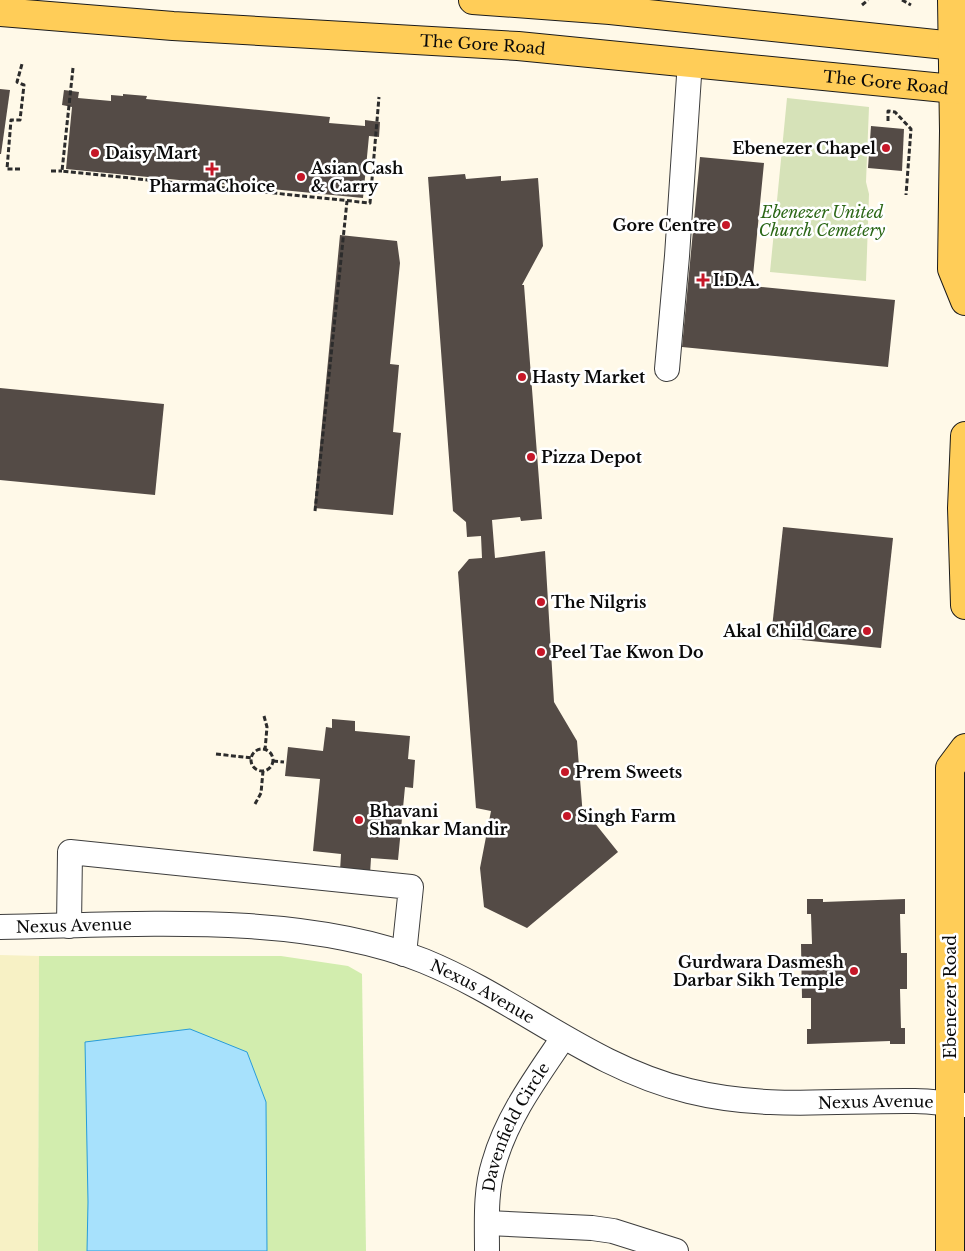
<svg xmlns="http://www.w3.org/2000/svg" width="965" height="1251" font-family="'Libre Baskerville',serif">
<style>
.farmland{fill:#f7f1c5}
.green{fill:#d2edae}
.cemetery{fill:#d6e2b8}
.water{fill:#a7e1fc;stroke:#279cda}
.building{fill:#544b46}
.lines{fill:none;stroke-linecap:round;stroke-linejoin:round}
.minor-casing{stroke:#3d3d3d;stroke-width:26}
.major-casing{stroke:#1b1b1b;stroke-width:30}
.path{stroke:#2c2c2c;stroke-width:3;stroke-dasharray:5 2.5;stroke-linecap:butt}
.minor{stroke:#fff;stroke-width:24}
.major{stroke:#ffcd58;stroke-width:28}
.poi-dot{fill:#c61728;stroke:#fff;stroke-width:2}
.labels{text-anchor:middle;dominant-baseline:central;stroke-width:5;stroke-linejoin:round;paint-order:stroke}
.street-label{font-size:16px;fill:#0a0a0a;stroke:#fff}
.poi-label{font-size:16px;font-weight:bold;fill:#0a0a0a;stroke:#fff;text-anchor:start}
.park-label{font-size:16px;font-style:italic;fill:#2b6716;stroke:#fff}
</style>
<rect width="100%" height="100%" fill="#fff9e8"/>
<!-- farmland -->
<path class="farmland" d="M0,955L39,956L38,1251H0Z"/>
<!-- green -->
<path class="green" d="M39,956H281L348,966L362,974L366,1251H38Z"/>
<!-- cemetery -->
<path class="cemetery" d="M787,98L869,107L866,182L869,194L866,281L770,272Z"/>
<!-- water -->
<path class="water" d="M190,1029L247,1052L266,1102L267,1251H87L88,1202L85,1042Z"/>
<!-- building -->
<g class="building">
<path d="M0,89L10,90L1,154H0Z"/>
<path d="M64,90L79,92L78,98L111,101V95L123,96V94L147,96L146,99L330,117L329,123L365,126V120L380,122L379,137L369,136L363,198L66,169L72,107L62,105Z"/>
<path d="M871,126L904,129L902,171L868,168Z"/>
<path d="M700,157L764,163L752,286L895,300L888,367L682,347Z"/>
<path d="M465,174L466,179L501,176V181L538,178L543,246L522,285H524L542,519L521,521L520,517L492,520L495,558L545,551L554,702L577,741L583,817H590L618,852L527,928L484,907L480,868L491,811L476,808L458,572L469,559L482,558L481,536L467,537L466,522L453,511L428,177Z"/>
<path d="M340,235L397,241L400,263L390,364L399,365L393,432L401,433L393,515L314,508Z"/>
<path d="M0,388L164,404L155,495L0,480Z"/>
<path d="M783,527L893,538L881,648L771,637Z"/>
<path d="M332,719L355,721V731L410,736L408,759L415,760L413,788L405,787L398,860L371,858L370,874L340,871L341,854L313,851L320,779L285,776L288,747L323,751L326,727L332,728Z"/>
<path d="M807,899H823V902L905,899V914H900L901,953H907V989H900L901,1028H905V1044H890V1041L807,1044V1029H811V998H802L801,944H812L811,914H807Z"/>
</g>
<g class="lines">
<!-- minor casing -->
<g class="minor-casing">
<g id="minor">
<path d="M667,369L677,256L690,61"/>
<path d="M69,926L70,852L411,887L404,954"/>
<path id="s1" d="M0,927C133,925 299,911 424,961C517,999 590,1067 689,1091C766,1110 837,1100 915,1101C931,1101 948,1104 965,1105"/>
<path d="M487,1223L592,1228L613,1231L676,1251"/>
<path id="s2" d="M487,1251C487,1222 485,1191 494,1163C507,1117 536,1078 563,1038"/>
</g>
</g>
<!-- major casing -->
<g class="major-casing">
<g id="major">
<path d="M473,0L610,10L965,47"/>
<path d="M952,0L954,131L952,269L965,301"/>
<path id="s3" d="M0,12L173,26L518,46L965,90"/>
<path d="M965,436L962,508L965,605"/>
<path d="M950,1251V768L965,748"/>
</g>
</g>
<!-- path -->
<g class="path">
<path d="M902,0L911,5"/>
<path d="M862,5L868,0"/>
<path d="M73,68L62,171L370,203L379,97"/>
<path d="M888,121V111L895,112L911,129L906,195"/>
<path d="M20,169H7L11,120H20L24,85L17,82L22,64"/>
<path d="M51,171H62"/>
<path d="M315,511L347,201"/>
<path d="M264,716L267,727L265,750"/>
<circle cx="262" cy="760" r="11"/>
<path d="M216,754L252,758"/>
<path d="M273,761L284,762"/>
<path d="M255,804L261,793L263,771"/>
</g>
<!-- minor -->
<use href="#minor" class="minor"/>
<!-- major -->
<use href="#major" class="major"/>
</g>
<!-- markers -->
<g class="poi-dot">
<circle cx="886" cy="148" r="5"/>
<circle cx="95" cy="153" r="5"/>
<path d="M209.5 161.5h5v5h5v5h-5v5h-5v-5h-5v-5h5z"/>
<circle cx="301" cy="177" r="5"/>
<circle cx="726" cy="225" r="5"/>
<path d="M700.5 272.5h5v5h5v5h-5v5h-5v-5h-5v-5h5z"/>
<circle cx="522" cy="377" r="5"/>
<circle cx="531" cy="457" r="5"/>
<circle cx="541" cy="602" r="5"/>
<circle cx="867" cy="631" r="5"/>
<circle cx="541" cy="652" r="5"/>
<circle cx="565" cy="772" r="5"/>
<circle cx="567" cy="816" r="5"/>
<circle cx="359" cy="820" r="5"/>
<circle cx="854" cy="971" r="5"/>
</g>
<g class="labels">
<!-- street labels -->
<g class="street-label">
<text stroke="none"><textPath href="#s3" startOffset="484">The Gore Road</textPath></text>
<text stroke="none"><textPath href="#s3" startOffset="889">The Gore Road</textPath></text>
<text stroke="none"><textPath href="#s1" startOffset="74">Nexus Avenue</textPath></text>
<text stroke="none"><textPath href="#s1" startOffset="494">Nexus Avenue</textPath></text>
<text transform="translate(950 997) rotate(-90)">Ebenezer Road</text>
<text stroke="none"><textPath href="#s1" startOffset="912">Nexus Avenue</textPath></text>
<text stroke="none"><textPath href="#s2" startOffset="130">Davenfield Circle</textPath></text>
</g>
<!-- poi labels -->
<g class="poi-label">
<text x="876" y="148" text-anchor="end">Ebenezer Chapel</text>
<text x="105" y="153">Daisy Mart</text>
<text x="311" y="168">Asian Cash<tspan x="311" dy="18">&amp; Carry</tspan></text>
<text x="212" y="186" text-anchor="middle">PharmaChoice</text>
<text x="716" y="225" text-anchor="end">Gore Centre</text>
<text x="713" y="280">I.D.A.</text>
<text x="532" y="377">Hasty Market</text>
<text x="541" y="457">Pizza Depot</text>
<text x="551" y="602">The Nilgris</text>
<text x="857" y="631" text-anchor="end">Akal Child Care</text>
<text x="551" y="652">Peel Tae Kwon Do</text>
<text x="575" y="772">Prem Sweets</text>
<text x="369" y="811">Bhavani<tspan x="369" dy="18">Shankar Mandir</tspan></text>
<text x="577" y="816">Singh Farm</text>
<text x="844" y="962" text-anchor="end">Gurdwara Dasmesh<tspan x="844" dy="18">Darbar Sikh Temple</tspan></text>
</g>
<!-- park labels -->
<g class="park-label">
<text x="822" y="212">Ebenezer United<tspan x="822" dy="18">Church Cemetery</tspan></text>
</g>
</g>
</svg>
